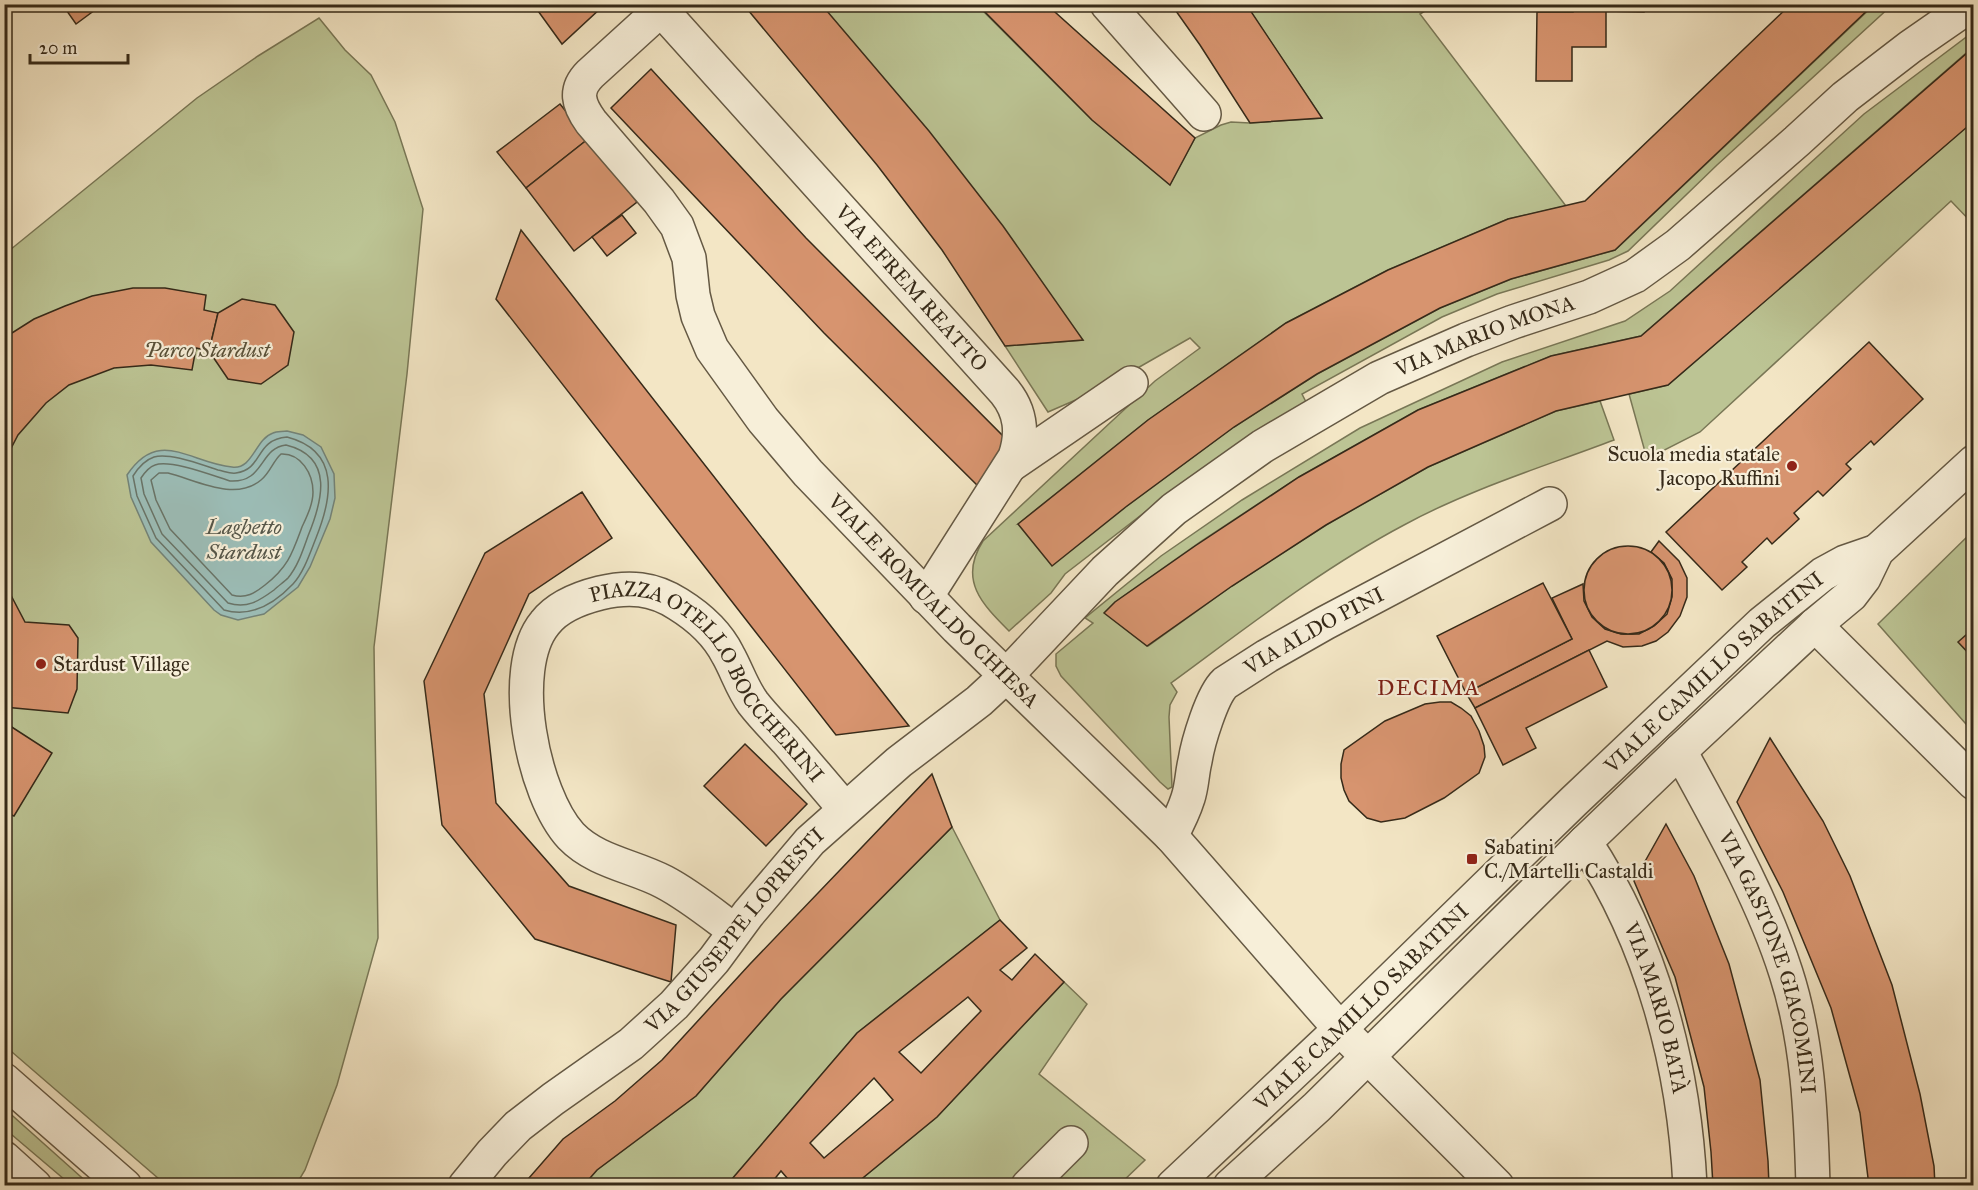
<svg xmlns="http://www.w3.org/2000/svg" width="1978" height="1190" font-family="'IM FELL Great Primer',serif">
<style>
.green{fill:#bcc494;stroke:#797756;stroke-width:1.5}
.water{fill:#9cbeb8;stroke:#738378;stroke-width:1.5}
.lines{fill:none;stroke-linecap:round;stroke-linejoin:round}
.shore{stroke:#697468;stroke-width:1.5}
.building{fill:#d7946f;stroke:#362a19;stroke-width:1.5;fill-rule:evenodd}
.minor-casing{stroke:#655944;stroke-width:36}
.minor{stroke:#f7efd9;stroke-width:33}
.poi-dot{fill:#8f2418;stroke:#f7efd9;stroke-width:2}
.labels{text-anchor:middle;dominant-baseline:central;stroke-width:4.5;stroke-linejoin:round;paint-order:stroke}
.street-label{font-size:21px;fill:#362a19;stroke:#f7efd9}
.park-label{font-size:21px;font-style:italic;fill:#585038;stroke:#f7efd9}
.poi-label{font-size:21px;fill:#362a19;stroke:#f7efd9;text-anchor:start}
.water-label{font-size:22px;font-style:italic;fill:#555649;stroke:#f7efd9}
.neighbourhood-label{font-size:22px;letter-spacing:1.5px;fill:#7a1f14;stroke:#f7efd9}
</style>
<rect width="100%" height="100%" fill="#f3e6c5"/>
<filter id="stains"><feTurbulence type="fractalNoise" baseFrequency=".00333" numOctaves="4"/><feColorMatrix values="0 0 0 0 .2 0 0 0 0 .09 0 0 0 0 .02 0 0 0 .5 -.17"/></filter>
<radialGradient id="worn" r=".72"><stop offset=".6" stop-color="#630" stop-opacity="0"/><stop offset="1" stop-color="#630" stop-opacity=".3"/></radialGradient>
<!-- green -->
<g class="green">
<path d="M821,5H977L1092,120L1170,184L1195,138L1221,125L1231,122L1250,123L1322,118L1246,5H1428L1430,8L1420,14L1566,206L1508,219L1388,270L1286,323L1148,420L1018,524L1127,506L1234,427L1317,374L1440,308L1511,279L1615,250L1874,5H1892L1717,165L1628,251L1609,260L1497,294L1442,317L1302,394L1307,404L1171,492L1065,574L1051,593L1009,631C982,604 958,580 983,541L1155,381L1200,348L1190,338L1101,389L1048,412L1005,346L1083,340Z"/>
<path d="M319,18L345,50L371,75L395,122L423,209L407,374L374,647L378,938L337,1085L305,1170L296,1185H166L5,1046V254L197,98L258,56Z"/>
<path d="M1973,32V47L1641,336L1551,356L1418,410L1299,477L1200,542L1115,602L1105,613L1148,646L1232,586L1326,525L1428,467L1556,411L1600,401L1614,440C1543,467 1470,489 1404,525C1321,569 1246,628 1171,683L1177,692L1170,705L1169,717L1172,787L1168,789L1160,782L1061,676L1056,666V654L1093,623L1085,618L1161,556L1242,500L1360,428L1502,362L1625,321L1670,291L1864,114Z"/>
<path d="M1973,121V224L1951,201L1700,432L1647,459L1629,394L1668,385Z"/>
<path d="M1973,531V732L1878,624Z"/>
<path d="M952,827L1000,920L857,1033L732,1179L738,1185L583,1186L597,1170L696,1096L781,999Z"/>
<path d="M1064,982L1087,1004L1039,1074L1145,1160L1119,1185L853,1186L937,1117Z"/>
<path d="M5,1109L90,1185H71L5,1129Z"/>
</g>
<!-- water -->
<path class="water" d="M287,431L303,435L321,447L334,474L335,498L330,519L310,567L298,587L264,614L238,620L221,615L214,610L151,542L131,497L127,475C159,427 190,463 232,467C253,470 255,439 273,433C277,431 282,432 287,431Z"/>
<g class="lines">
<!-- shore -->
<g class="shore">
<path d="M287,437C341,451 332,498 316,538C310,553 304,572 293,584C275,603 251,618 224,610L156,538L137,496L133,476C138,468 145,460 154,457C169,452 202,465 218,470C224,471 230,474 236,473C264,469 254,440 287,437Z"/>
<path d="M286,445C335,457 322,502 308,536C303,550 298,566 288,578C284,582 278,586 274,590C259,601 247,609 228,603L162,534L144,494L141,478C145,472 149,467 155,465C170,459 214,476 230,481C265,483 259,448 286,445Z"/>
<path d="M281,454C301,453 313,474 313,492C313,504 307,516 302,527C292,554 288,567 265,585C255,593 246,599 232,595L170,529L156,500L151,480L159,473H168C196,480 235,502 261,480C270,473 273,461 281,454Z"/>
</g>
</g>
<!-- building -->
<g class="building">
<path d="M62,4H103L76,24Z"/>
<path d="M533,4H602L603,6L562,44Z"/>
<path d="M743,4H821L929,131L1003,226L1083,340L1005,346L942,250L877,165Z"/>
<path d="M977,4H1046L1195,138L1170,185L1092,120Z"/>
<path d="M1171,4H1246L1322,118L1250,123L1200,45Z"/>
<path d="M1573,4H1644V12L1606,11V47H1572V81H1536L1537,12H1573Z"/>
<path d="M1791,4H1874L1615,250L1511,279L1440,308L1317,374L1234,427L1127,506L1052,566L1018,524L1148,420L1286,323L1388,270L1508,219L1585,201Z"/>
<path d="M1974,47V121L1668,385L1556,411L1428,467L1326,525L1232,586L1147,646L1104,613L1115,602L1195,546L1299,477L1418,410L1551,356L1641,336Z"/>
<path d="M651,69L806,238L1007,440L981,489L824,333L611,108Z"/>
<path d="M560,104L588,139L526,188L497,152Z"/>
<path d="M588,139L637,202L574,251L526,188Z"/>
<path d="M622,215L636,233L607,256L592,237Z"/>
<path d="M521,230L909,726L836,735L496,299Z"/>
<path d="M133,288H165L206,295L204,310L218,313L209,351L196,348L192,370L151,365L114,368L69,385L46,403L18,435L7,456L4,455V338L34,319L65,306L92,296Z"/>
<path d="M242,299L275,305L294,332L288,365L261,384L228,379L209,351L218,313Z"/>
<path d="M1869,342L1923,399L1874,445L1871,441L1846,464L1851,469L1823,496L1818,491L1794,513L1799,519L1772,544L1767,538L1742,562L1747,567L1722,590L1666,532Z"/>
<path d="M582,492L612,538L529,594L484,694L496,803L569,886L676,925L671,982L535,939L442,825L424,681L485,553Z"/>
<path d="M1659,541L1679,561L1687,578V597L1680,616L1668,632L1656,641L1642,646L1623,647L1607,641L1475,708L1466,693L1572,639L1552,598L1583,584L1584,601L1592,617L1605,629L1621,634H1639L1654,626L1667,614L1672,597V579L1664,563L1651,552Z"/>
<circle cx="1628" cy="590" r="44"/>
<path d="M4,582L25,622L69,625L78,638L77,689L68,713L4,707Z"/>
<path d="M1543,583L1572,639L1466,693L1437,636Z"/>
<path d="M1974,628V659L1958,642Z"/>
<path d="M1589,650L1607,687L1526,728L1536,748L1503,765L1475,708Z"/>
<path d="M1440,702H1451L1461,708L1471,716L1479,731L1484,746L1485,757L1479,773L1444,798L1405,818L1381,822L1367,818L1349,801L1344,790L1341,778V764L1344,750L1385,721L1425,704Z"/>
<path d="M4,722L52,753L14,816L4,812Z"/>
<path d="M1770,738L1823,821L1850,876L1892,985L1920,1094L1934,1166L1935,1186H1869L1860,1113L1831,1008L1783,892L1737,802Z"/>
<path d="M745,744L807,804L766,846L704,786Z"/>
<path d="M932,774L952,827L781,999L696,1096L597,1170L583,1186H522L563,1139L615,1101L662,1060L750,964Z"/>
<path d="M1666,824L1694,876L1729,964L1760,1080L1768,1161L1769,1186H1713L1711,1152L1704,1087L1675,977L1634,881Z"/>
<path d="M1000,920L1027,948L1000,970L1012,980L1035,954L1064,982L937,1117L853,1186H794L781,1171L769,1186H738L732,1179L857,1033ZM968,997L981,1011L921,1073L899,1052ZM874,1078L893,1100L824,1158L810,1143Z"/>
</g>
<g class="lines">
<!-- minor casing -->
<g class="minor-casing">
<g id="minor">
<path id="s1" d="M656,4L1005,392C1021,412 1023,433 1015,457L926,597"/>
<path id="s2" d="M667,4L590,74C574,90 578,104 591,122L659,201L677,226L689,258L693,295L698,316L712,349L763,420L808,473L957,628L1171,836L1340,1029L1497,1186"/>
<path d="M1107,4L1204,114"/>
<path d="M1011,465L1131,383"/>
<path d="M1815,625L1974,783"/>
<path id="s3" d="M1680,751C1718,821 1762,897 1786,973C1808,1041 1811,1114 1813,1186"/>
<path id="s4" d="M1171,836C1178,823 1184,811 1188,798C1192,786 1192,773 1195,761C1198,742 1212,695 1225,683L1267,656L1325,623L1550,504"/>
<path id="s5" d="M1585,842C1652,943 1684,1065 1690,1186"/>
<path id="s6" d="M735,931C712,914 689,895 664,882C634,866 596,862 571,836C533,795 507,669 545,623C558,606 580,598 600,593C629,586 653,588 678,604C699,617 717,633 728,655C737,671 742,688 753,703C763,716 775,728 786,740C806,763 825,786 845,809"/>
<path d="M4,1080L125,1186"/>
<path d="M4,1158L35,1186"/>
<path id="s7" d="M465,1186L492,1153L518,1126L553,1099L631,1044L674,1005L714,960L748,914L810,841L899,762L979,701L1006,676L1105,571L1174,509L1263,446L1379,378L1466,340L1513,322L1589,297L1635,276L1678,245L1797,141L1845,97L1910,47L1972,4"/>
<path d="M1028,1186L1071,1143"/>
<path id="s8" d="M1173,1186L1340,1029L1573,802L1762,623L1823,574L1845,562L1877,551"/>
<path d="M1230,1186L1317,1107L1585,842L1680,751L1815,625L1851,595L1864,578L1877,551L1974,462"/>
</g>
</g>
<!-- minor -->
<use href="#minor" class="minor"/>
</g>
<!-- markers -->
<g class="poi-dot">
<circle cx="1792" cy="466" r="6"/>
<circle cx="41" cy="664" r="6"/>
<rect x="1466" y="853" width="12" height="12" rx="3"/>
</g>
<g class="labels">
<!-- street labels -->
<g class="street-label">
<text stroke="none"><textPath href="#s1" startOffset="382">VIA EFREM REATTO</textPath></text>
<text stroke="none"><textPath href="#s7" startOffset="1342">VIA MARIO MONA</textPath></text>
<text stroke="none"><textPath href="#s2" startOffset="758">VIALE ROMUALDO CHIESA</textPath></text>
<text stroke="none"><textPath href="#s4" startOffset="267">VIA ALDO PINI</textPath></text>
<text stroke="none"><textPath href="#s8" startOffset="746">VIALE CAMILLO SABATINI</textPath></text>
<text stroke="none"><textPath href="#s6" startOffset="630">PIAZZA OTELLO BOCCHERINI</textPath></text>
<text stroke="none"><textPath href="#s7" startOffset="374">VIA GIUSEPPE LOPRESTI</textPath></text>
<text stroke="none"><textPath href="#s3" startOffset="231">VIA GASTONE GIACOMINI</textPath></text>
<text stroke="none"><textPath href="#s8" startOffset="260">VIALE CAMILLO SABATINI</textPath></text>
<text stroke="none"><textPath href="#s5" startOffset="182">VIA MARIO BATÀ</textPath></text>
</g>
<!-- park labels -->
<g class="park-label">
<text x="207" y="350">Parco Stardust</text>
</g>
<!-- poi labels -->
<g class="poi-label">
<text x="1780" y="454" text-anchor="end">Scuola media statale<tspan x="1780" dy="24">Jacopo Ruffini</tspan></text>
<text x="53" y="664">Stardust Village</text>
<text x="1484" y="847">Sabatini<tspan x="1484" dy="24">C./Martelli Castaldi</tspan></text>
</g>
<!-- water labels -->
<g class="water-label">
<text x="244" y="526">Laghetto<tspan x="244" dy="25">Stardust</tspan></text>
</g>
<!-- neighbourhood labels -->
<g class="neighbourhood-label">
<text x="1429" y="687">DECIMA</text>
</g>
</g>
<!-- margin -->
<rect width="1978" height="1190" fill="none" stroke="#f3e6c5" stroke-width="24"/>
<rect x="6" y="6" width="1966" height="1178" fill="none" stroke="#362a19" stroke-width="3"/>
<rect x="12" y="12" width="1954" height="1166" fill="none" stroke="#362a19" stroke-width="1.5"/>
<!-- scale -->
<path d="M30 54v9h98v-9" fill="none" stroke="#362a19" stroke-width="3"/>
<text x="39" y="54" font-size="18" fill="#362a19" stroke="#f7efd9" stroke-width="4.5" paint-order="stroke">20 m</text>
<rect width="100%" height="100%" filter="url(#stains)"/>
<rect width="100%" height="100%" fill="url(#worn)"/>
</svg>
